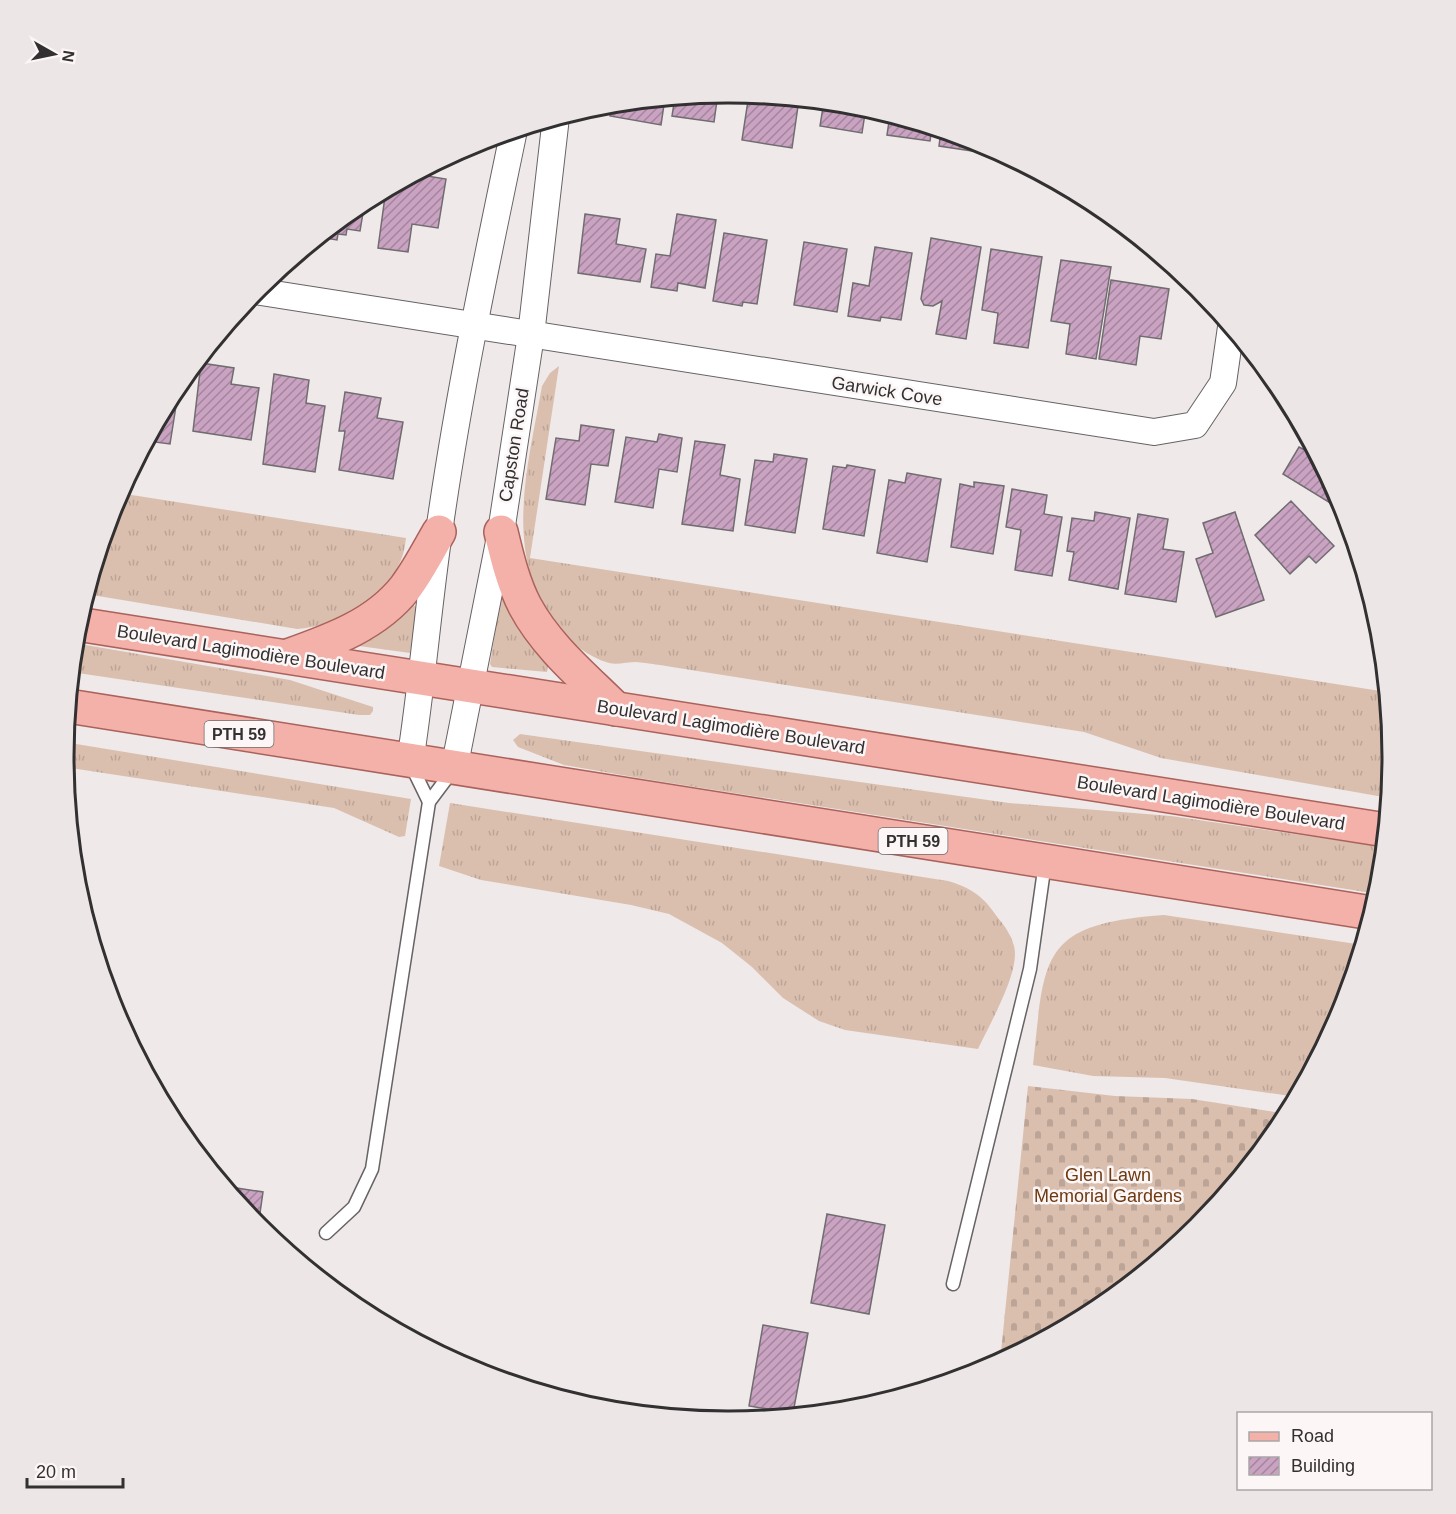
<svg xmlns="http://www.w3.org/2000/svg" width="1456" height="1514" font-family="Arial,sans-serif">
<style>
.grass{fill:url(#grass-tufts)}
.cemetery{fill:url(#cemetery-stones)}
.building{fill:url(#building-hatch);stroke:#706c6f;stroke-width:1.5}
.lines{fill:none;stroke-linecap:round;stroke-linejoin:round}
.lane-casing{stroke:#676263;stroke-width:15}
.street-casing{stroke:#676263;stroke-width:28}
.primary-casing{stroke:#aa625b;stroke-width:36}
.lane{stroke:#fff;stroke-width:12}
.street{stroke:#fff;stroke-width:26}
.primary{stroke:#f3b1aa;stroke-width:33}
.labels{text-anchor:middle;dominant-baseline:central;stroke-width:5;stroke-linejoin:round;paint-order:stroke}
.shield{fill:#fcf6f7;stroke:#6f6b6c;stroke-width:1.5}
.shield-label{font-size:16px;font-weight:bold;fill:#323030}
.street-label{font-size:18px;fill:#323030;stroke:#fcf6f7}
.park-label{font-size:18px;fill:#6e3911;stroke:#fcf6f7}
.rim{fill:none;stroke:#323030;stroke-width:3}
</style>
<defs>
<pattern id="grass-tufts" width="24" height="20" patternUnits="userSpaceOnUse" patternTransform="scale(1.5)"><rect width="24" height="20" fill="#dbbfae"/><path d="M3 7l-1-3M5 7V3M7 7l1-3M15 17l-1-3M17 17v-4M19 17l1-3" fill="none" stroke="#bca496"/></pattern>
<pattern id="cemetery-stones" width="16" height="16" patternUnits="userSpaceOnUse" patternTransform="scale(1.5)"><rect width="16" height="16" fill="#dbbfae"/><path d="M2 7V4a2 2 0 0 1 4 0v3zM10 15v-3a2 2 0 0 1 4 0v3z" fill="#bca496"/></pattern>
<pattern id="building-hatch" width="6" height="6" patternUnits="userSpaceOnUse" patternTransform="scale(1.5)"><rect width="6" height="6" fill="#c9a3c1"/><path d="M-1 1l2-2M0 6l6-6M5 7l2-2" fill="none" stroke="#a4859d"/></pattern>
</defs>
<rect width="100%" height="100%" fill="#efe9ea"/>
<!-- grass -->
<g class="grass">
<path d="M559,366L530,558L1387,692L1393,757L1389,798L1161,758L1084,732L672,667C661,665 648,663 636,662C628,662 617,665 609,663C588,657 571,643 558,626C501,557 528,466 542,386L550,373Z"/>
<path d="M119,493L406,538C405,545 404,553 401,560C385,600 338,626 297,629L86,594Z"/>
<path d="M501,593H504L530,643L548,665L547,672L492,667L490,664Z"/>
<path d="M413,605L417,607L410,653L359,646V643Z"/>
<path d="M74,643L290,680L373,707V711L370,715H359L71,672Z"/>
<path d="M520,734L1009,803L1171,816L1384,847L1378,894L645,779L564,765L518,747L513,740Z"/>
<path d="M64,742L411,799L405,836L399,837L334,808L64,767Z"/>
<path d="M450,803L948,881C972,888 984,897 998,918C1005,926 1011,935 1014,946C1021,971 989,1025 978,1049L845,1030L819,1021L783,998L752,967L722,943L669,914L631,905L481,880L439,866Z"/>
<path d="M1164,915L1363,945L1342,1012L1297,1097L1165,1078L1093,1076L1033,1065C1045,956 1039,924 1164,915Z"/>
</g>
<!-- cemetery -->
<path class="cemetery" d="M1028,1086L1115,1096L1192,1099L1288,1114L1281,1127L1198,1227L1097,1310L1000,1362Z"/>
<!-- building -->
<g class="building">
<path d="M718,93L714,122L672,116L675,97Z"/>
<path d="M749,94L799,99L792,148L742,140Z"/>
<path d="M665,98L661,125L610,116L612,103Z"/>
<path d="M824,101L866,107L862,133L820,126Z"/>
<path d="M890,115L932,127L930,141L887,135Z"/>
<path d="M941,130L979,142L978,152L939,146Z"/>
<path d="M415,174L446,179L438,228L412,224L408,252L378,248L386,189Z"/>
<path d="M365,201L360,231L347,229L346,235L338,234L337,240L319,237Z"/>
<path d="M585,214L620,219L616,244L646,249L640,282L578,273Z"/>
<path d="M677,214L716,220L705,288L678,283L677,291L651,287L656,254L670,256Z"/>
<path d="M724,233L767,240L757,304L743,302L742,306L713,301Z"/>
<path d="M931,238L981,247L966,339L936,334L942,301L933,306L924,305L921,299Z"/>
<path d="M804,242L847,249L837,312L794,305Z"/>
<path d="M875,247L912,253L901,320L881,317L880,321L848,316L853,283L869,286Z"/>
<path d="M991,249L1042,257L1028,348L994,343L998,313L982,310Z"/>
<path d="M1061,260L1111,267L1096,359L1066,354L1070,324L1051,321Z"/>
<path d="M1111,280L1169,289L1161,339L1140,336L1136,365L1099,359Z"/>
<path d="M201,363L234,368L231,384L259,388L251,440L193,431Z"/>
<path d="M274,374L309,380L306,403L325,406L315,472L263,464Z"/>
<path d="M180,381L170,444L147,441L175,387Z"/>
<path d="M345,392L381,398L377,418L403,422L393,479L339,470L345,431H339Z"/>
<path d="M581,425L614,430L608,466L591,464L585,505L546,499L556,438L579,441Z"/>
<path d="M659,434L682,438L677,472L659,469L653,508L615,502L626,437L657,442Z"/>
<path d="M695,441L725,445L720,475L740,479L733,531L682,524Z"/>
<path d="M1299,447L1318,457L1345,512L1283,474Z"/>
<path d="M774,454L807,459L795,533L745,525L755,460L773,462Z"/>
<path d="M847,465L875,470L864,536L823,529L833,466L846,468Z"/>
<path d="M907,473L941,479L927,562L877,553L889,480L905,483Z"/>
<path d="M974,482L1004,486L993,554L951,547L960,484L974,487Z"/>
<path d="M1012,489L1047,495L1044,514L1062,517L1052,576L1015,570L1021,530L1006,527Z"/>
<path d="M1291,501L1334,546L1316,563L1309,556L1290,574L1255,535Z"/>
<path d="M1095,512L1130,518L1118,589L1069,580L1074,552L1067,551L1072,518L1094,521Z"/>
<path d="M1235,512L1264,600L1216,617L1196,559L1213,553L1203,523Z"/>
<path d="M1138,514L1168,519L1163,549L1184,552L1176,602L1125,594Z"/>
<path d="M224,1186L263,1192L258,1227Z"/>
<path d="M827,1214L885,1225L869,1314L811,1303Z"/>
<path d="M763,1325L808,1333L793,1413L749,1406Z"/>
</g>
<g class="lines">
<!-- lane casing -->
<g class="lane-casing">
<g id="lane">
<path d="M411,765L429,802"/>
<path d="M326,1233L354,1207L372,1169L429,802L453,770"/>
<path d="M953,1284L1030,969L1045,863"/>
</g>
</g>
<!-- street casing -->
<g class="street-casing">
<g id="street">
<path d="M255,291L1154,432L1195,425L1223,383L1231,327"/>
<path d="M410,762C422,685 428,608 439,532C458,397 486,264 514,130"/>
<path d="M454,769L501,532L531,335L556,117"/>
</g>
</g>
<!-- primary casing -->
<g class="primary-casing">
<g id="primary">
<path d="M501,532C507,557 513,583 525,606C547,647 584,677 616,709"/>
<path d="M77,624L1386,830"/>
<path d="M288,656C330,641 376,625 405,588C418,571 428,551 439,532"/>
<path d="M68,706L1372,913"/>
</g>
</g>
<!-- lane -->
<use href="#lane" class="lane"/>
<!-- street -->
<use href="#street" class="street"/>
<!-- primary -->
<use href="#primary" class="primary"/>
</g>
<g class="labels">
<!-- shield labels -->
<g class="shield">
<rect x="204.5" y="721" width="69" height="26" rx="4.5"/>
<rect x="878.5" y="828" width="69" height="26" rx="4.5"/>
</g>
<g class="shield-label">
<text x="239" y="734">PTH 59</text>
<text x="913" y="841">PTH 59</text>
</g>
<!-- street labels -->
<g class="street-label">
<text transform="translate(887 391) rotate(9)">Garwick Cove</text>
<text transform="translate(514 445) rotate(-81)">Capston Road</text>
<text transform="translate(251 652) rotate(9)">Boulevard Lagimodière Boulevard</text>
<text transform="translate(731 727) rotate(9)">Boulevard Lagimodière Boulevard</text>
<text transform="translate(1211 803) rotate(9)">Boulevard Lagimodière Boulevard</text>
</g>
<!-- park labels -->
<g class="park-label">
<text x="1108" y="1175">Glen Lawn<tspan x="1108" dy="21">Memorial Gardens</tspan></text>
</g>
</g>
<!-- crop -->
<path d="M0 0H1456V1514H0ZM74 757a654 654 0 1 1 1308 0a654 654 0 1 1-1308 0Z" fill="#ece6e7" fill-rule="evenodd"/>
<path class="rim" d="M74 757a654 654 0 1 1 1308 0a654 654 0 1 1-1308 0Z"/>
<!-- legend -->
<rect x="1237" y="1412" width="195" height="78" fill="#fcf6f7" stroke="#aba7a7" stroke-width="1.5"/>
<rect x="1249" y="1432" width="30" height="9" fill="#f3b1aa" stroke="#aba7a7" stroke-width="1.5"/>
<text x="1291" y="1442" font-size="18" fill="#323030">Road</text>
<rect x="1249" y="1457" width="30" height="18" fill="url(#building-hatch)" stroke="#aba7a7" stroke-width="1.5"/>
<text x="1291" y="1472" font-size="18" fill="#323030">Building</text>
<!-- north arrow -->
<g transform="translate(54 54) rotate(99)" stroke="#fcf6f7" stroke-width="4.5" paint-order="stroke">
<path d="M0-4.5L10 22L0 15L-10 22Z" fill="#323030"/>
<text y="-9" font-size="16" font-weight="bold" text-anchor="middle" fill="#323030">N</text>
</g>
<!-- scale -->
<path d="M27 1478v9h96v-9" fill="none" stroke="#323030" stroke-width="3"/>
<text x="36" y="1478" font-size="18" fill="#323030" stroke="#fcf6f7" stroke-width="4.5" paint-order="stroke">20 m</text>
</svg>
